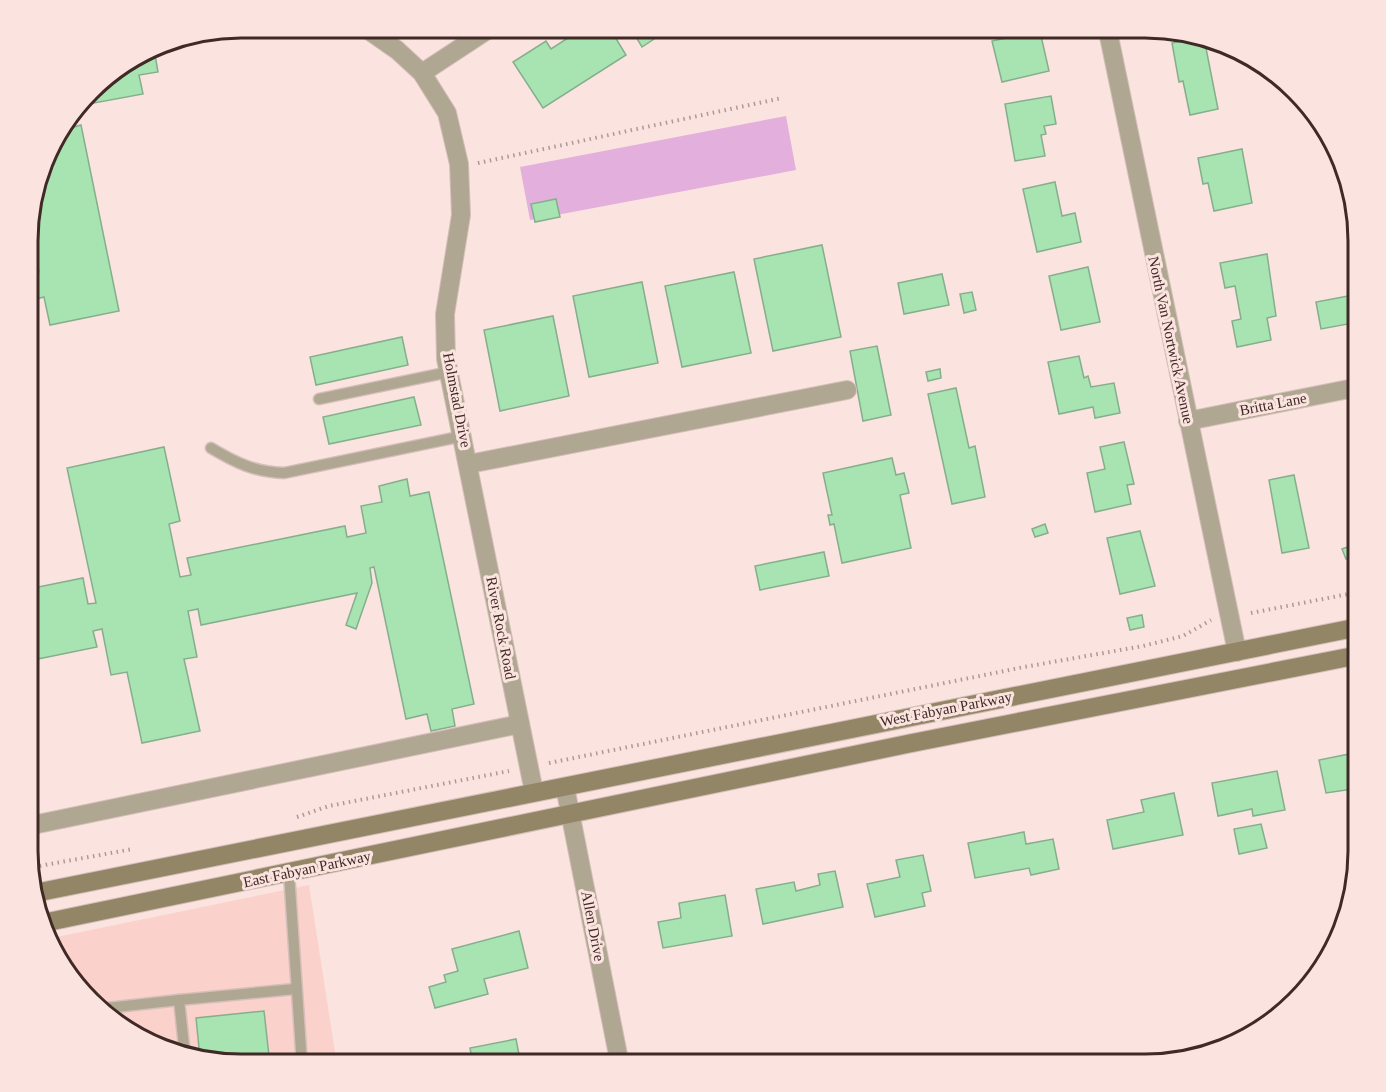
<svg xmlns="http://www.w3.org/2000/svg" width="1386" height="1092" font-family="'Times New Roman',serif">
<style>
.built{fill:#fbd2cb}
.green{fill:#e3b0de}
.building{fill:#a8e3b2;stroke:#85af8c;stroke-width:1.5}
.lines{fill:none;stroke-linecap:round;stroke-linejoin:round}
.lane-casing{stroke:#d6beba;stroke-width:13}
.street-casing{stroke:#d6beba;stroke-width:20}
.secondary-casing{stroke:#d6beba;stroke-width:20}
.path{stroke:#b09995;stroke-width:4;stroke-dasharray:1.5 4.5;stroke-linecap:butt}
.lane{stroke:#afa792;stroke-width:10}
.street{stroke:#afa792;stroke-width:18}
.secondary{stroke:#928667;stroke-width:18}
.labels{text-anchor:middle;dominant-baseline:central;stroke-width:6;stroke-linejoin:round;paint-order:stroke}
.street-label{font-size:15px;fill:#402a26;stroke:#fbe3df}
.rim{fill:none;stroke:#402a26;stroke-width:3}
</style>
<rect width="100%" height="100%" fill="#fbe3df"/>
<!-- built -->
<path class="built" d="M309,885L337,1065H227L159,1049L100,1012L49,946L47,939Z"/>
<!-- green -->
<path class="green" d="M786,116L796,170L530,220L520,167Z"/>
<!-- building -->
<g class="building">
<path d="M567,27H609L626,55L543,108L513,62L546,41L551,49L568,38L563,30Z"/>
<path d="M630,27H672L642,47Z"/>
<path d="M1010,27H1039L1049,71L1002,82L992,41L1012,37Z"/>
<path d="M1200,37L1204,38L1218,109L1190,115L1183,81L1179,82L1172,43Z"/>
<path d="M154,49L158,72L139,75L143,94L78,106L100,80Z"/>
<path d="M1051,96L1056,124L1044,126L1046,134L1041,135L1045,156L1015,161L1005,104Z"/>
<path d="M68,119L70,128L81,125L119,311L50,325L44,297L29,301V274L39,272L29,213L55,134Z"/>
<path d="M1242,149L1252,203L1214,211L1208,183L1203,184L1198,158Z"/>
<path d="M1055,182L1062,216L1075,213L1081,242L1037,252L1023,189Z"/>
<path d="M556,199L560,217L535,222L531,204Z"/>
<path d="M822,245L841,337L773,351L754,259Z"/>
<path d="M1267,254L1276,316L1267,318L1271,340L1237,347L1232,321L1241,319L1235,286L1225,288L1220,263Z"/>
<path d="M1088,267L1100,322L1061,330L1049,276Z"/>
<path d="M734,272L751,353L682,367L665,286Z"/>
<path d="M942,274L949,305L904,314L898,283Z"/>
<path d="M642,282L658,363L589,377L573,296Z"/>
<path d="M972,292L976,310L964,313L960,294Z"/>
<path d="M1359,294V322L1321,329L1316,302Z"/>
<path d="M553,316L569,396L500,411L484,330Z"/>
<path d="M402,337L408,365L316,385L310,357Z"/>
<path d="M877,346L891,415L863,421L850,351Z"/>
<path d="M1079,356L1084,378L1088,376L1091,387L1114,383L1120,413L1095,418L1093,407L1059,414L1048,362Z"/>
<path d="M940,369L941,378L928,381L926,372Z"/>
<path d="M956,388L969,448L975,446L985,497L952,504L928,394Z"/>
<path d="M414,397L421,425L329,444L323,417Z"/>
<path d="M1124,442L1134,484L1127,485L1131,504L1095,512L1087,473L1105,469L1100,447Z"/>
<path d="M164,447L180,521L169,524L180,577L191,575L187,558L345,526L347,537L366,533L361,506L382,502L379,486L407,479L410,496L429,492L474,704L452,709L455,726L431,731L427,714L406,719L374,567L370,568L372,583L356,629L346,625L357,593L201,625L198,609L188,611L197,657L184,659L200,731L142,743L127,672L111,675L102,629L93,631L97,647L28,661V589L83,578L88,604L96,603L67,468Z"/>
<path d="M892,458L896,475L904,473L909,493L900,495L911,548L842,563L834,524L830,525L828,515H832L823,473Z"/>
<path d="M1294,475L1309,548L1282,553L1269,480Z"/>
<path d="M1045,524L1048,533L1035,537L1032,529Z"/>
<path d="M1140,531L1155,586L1120,594L1107,538Z"/>
<path d="M1353,545L1357,555L1346,559L1342,549Z"/>
<path d="M824,552L829,576L760,590L755,566Z"/>
<path d="M1142,615L1144,627L1130,630L1127,618Z"/>
<path d="M1359,752V788L1326,793L1319,760Z"/>
<path d="M1277,771L1285,810L1253,816L1252,809L1218,816L1212,783Z"/>
<path d="M1174,793L1183,835L1113,849L1107,820L1144,812L1141,800Z"/>
<path d="M1261,824L1267,848L1239,854L1234,829Z"/>
<path d="M1024,832L1026,844L1053,839L1059,869L1031,875L1029,868L975,878L968,843Z"/>
<path d="M923,855L931,891L922,893L925,906L875,917L867,884L900,877L896,860Z"/>
<path d="M835,871L843,907L763,924L756,889L794,882L796,891L820,885L818,874Z"/>
<path d="M725,895L732,936L663,948L658,922L681,918L679,903Z"/>
<path d="M519,931L528,968L484,979L488,994L435,1008L429,987L446,982L444,975L458,971L452,949Z"/>
<path d="M264,1011L270,1065H227L200,1058L196,1018Z"/>
<path d="M516,1039L521,1065H473L470,1048Z"/>
</g>
<g class="lines">
<!-- lane casing -->
<g class="lane-casing">
<g id="lane">
<path d="M319,399L449,372"/>
<path d="M211,448C236,463 255,472 284,473L463,436"/>
<path d="M289,873L302,1065"/>
<path d="M98,1009L179,1000"/>
<path d="M185,1055L179,1000L295,989"/>
</g>
</g>
<!-- street casing -->
<g class="street-casing">
<g id="street">
<path d="M364,27L397,50L422,73L447,113L459,164L461,215L445,314L446,359L534,792"/>
<path d="M1107,27L1237,652"/>
<path d="M422,73L492,27"/>
<path d="M1188,421L1359,387"/>
<path d="M469,464L847,390"/>
<path d="M565,787L620,1065"/>
<path d="M28,826L520,724"/>
</g>
</g>
<!-- secondary casing -->
<g class="secondary-casing">
<g id="secondary">
<path d="M35,893L1359,627"/>
<path d="M43,923L912,743L1359,655"/>
</g>
</g>
<!-- path -->
<g class="path">
<path d="M478,163L782,98"/>
<path d="M1251,613L1359,592"/>
<path d="M549,763L1024,667L1143,646L1183,636L1211,620"/>
<path d="M297,817L329,806L509,771"/>
<path d="M28,868L133,849"/>
</g>
<!-- lane -->
<use href="#lane" class="lane"/>
<!-- street -->
<use href="#street" class="street"/>
<!-- secondary -->
<use href="#secondary" class="secondary"/>
</g>
<g class="labels">
<!-- street labels -->
<g class="street-label">
<text transform="translate(1171 340) rotate(78)">North Van Nortwick Avenue</text>
<text transform="translate(457 400) rotate(79)">Holmstad Drive</text>
<text transform="translate(1273 404) rotate(-11)">Britta Lane</text>
<text transform="translate(501 628) rotate(79)">River Rock Road</text>
<text transform="translate(946 709) rotate(-11)">West Fabyan Parkway</text>
<text transform="translate(307 869) rotate(-12)">East Fabyan Parkway</text>
<text transform="translate(593 926) rotate(79)">Allen Drive</text>
</g>
</g>
<!-- crop -->
<path d="M0 0H1386V1092H0ZM241 38H1145A203 203 0 0 1 1348 241V851A203 203 0 0 1 1145 1054H241A203 203 0 0 1 38 851V241A203 203 0 0 1 241 38Z" fill="#fbe3df" fill-rule="evenodd"/>
<path class="rim" d="M241 38H1145A203 203 0 0 1 1348 241V851A203 203 0 0 1 1145 1054H241A203 203 0 0 1 38 851V241A203 203 0 0 1 241 38Z"/>
</svg>
